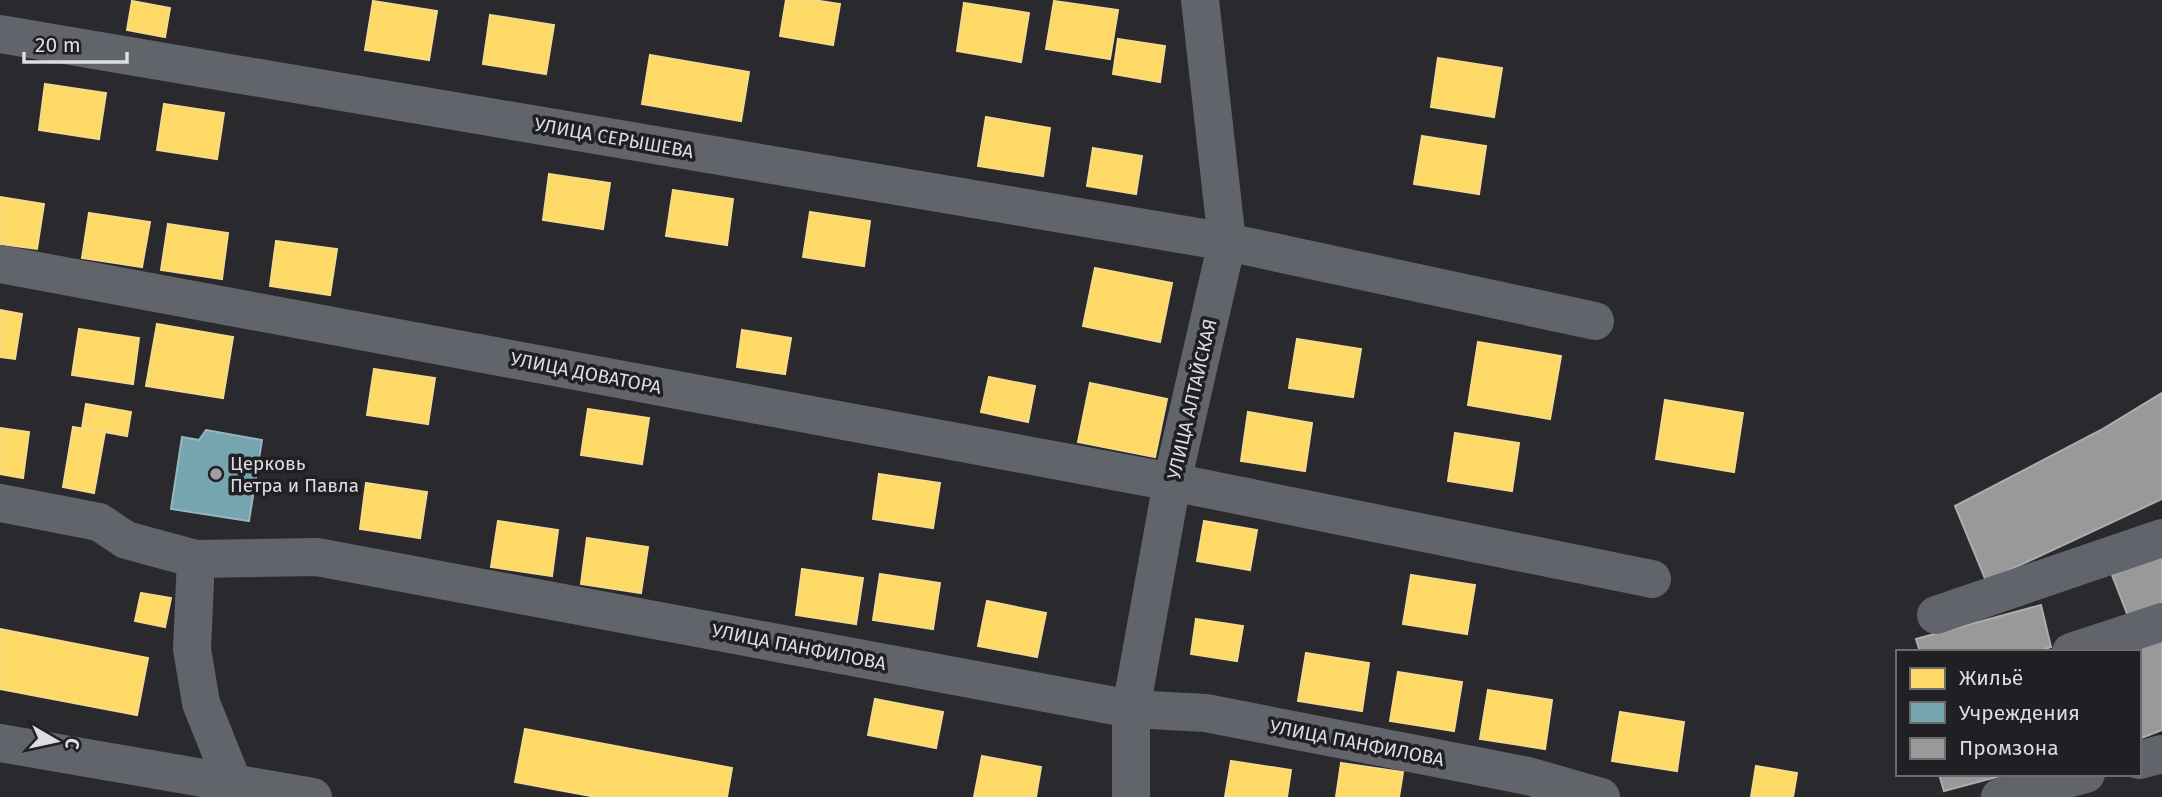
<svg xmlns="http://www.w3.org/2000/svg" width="2162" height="797" font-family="'Fira Sans',sans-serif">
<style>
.homes{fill:#ffd966;stroke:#f5da8b;stroke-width:2}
.public{fill:#76a5af;stroke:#95b6be;stroke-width:2}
.industry{fill:#999;stroke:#adadaf;stroke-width:2}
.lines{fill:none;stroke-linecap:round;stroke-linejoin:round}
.minor{stroke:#62646b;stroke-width:38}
.poi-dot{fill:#9e9ea2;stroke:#201f24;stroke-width:2.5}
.labels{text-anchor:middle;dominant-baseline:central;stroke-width:7;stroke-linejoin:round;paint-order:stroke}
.street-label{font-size:19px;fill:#dddde1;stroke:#201f24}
.poi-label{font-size:19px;fill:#dddde1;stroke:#201f24;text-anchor:start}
</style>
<rect width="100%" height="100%" fill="#2a292d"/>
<!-- homes -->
<g class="homes">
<path d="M786,0H813L840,4L833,45L780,36Z"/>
<path d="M132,1L170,8L165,37L127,30Z"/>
<path d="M373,1L437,11L429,60L365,50Z"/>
<path d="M1054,1L1118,10L1110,59L1046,49Z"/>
<path d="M964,3L1029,13L1021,62L957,51Z"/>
<path d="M490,15L554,25L546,74L483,64Z"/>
<path d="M1118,39L1165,46L1160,82L1113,74Z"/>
<path d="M650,55L749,72L741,121L642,104Z"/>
<path d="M1438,58L1502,68L1494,117L1431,107Z"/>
<path d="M45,84L106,93L99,139L39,130Z"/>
<path d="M164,104L224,113L217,159L157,150Z"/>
<path d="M986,117L1050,128L1043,176L978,166Z"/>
<path d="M1422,136L1486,146L1479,194L1414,184Z"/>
<path d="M1093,148L1142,156L1136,194L1087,186Z"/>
<path d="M549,174L610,183L603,229L543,220Z"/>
<path d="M673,190L733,199L727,245L666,236Z"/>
<path d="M0,197L44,204L37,249L0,244Z"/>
<path d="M810,212L870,221L864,266L803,257Z"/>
<path d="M89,213L150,222L142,267L82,258Z"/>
<path d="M168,224L228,233L222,279L161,270Z"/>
<path d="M276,241L337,249L330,295L270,286Z"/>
<path d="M1095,268L1172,283L1160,342L1083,326Z"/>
<path d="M0,310L22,314L15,359L0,357Z"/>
<path d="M157,324L233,337L223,398L146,386Z"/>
<path d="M79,329L139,338L133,384L72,375Z"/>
<path d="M742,330L791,338L785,374L737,367Z"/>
<path d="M1297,339L1361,349L1353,397L1289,388Z"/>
<path d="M1478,342L1561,356L1550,419L1468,405Z"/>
<path d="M374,369L435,378L428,424L367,415Z"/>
<path d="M989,377L1035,386L1028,422L981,412Z"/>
<path d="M1090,383L1167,399L1155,457L1078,442Z"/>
<path d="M1665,400L1743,413L1734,472L1656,459Z"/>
<path d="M86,404L131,412L127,436L82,428Z"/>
<path d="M588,409L649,418L642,464L581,455Z"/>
<path d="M1248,412L1312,423L1305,471L1241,461Z"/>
<path d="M73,427L105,432L94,493L63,487Z"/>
<path d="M0,428L29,432L23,478L0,474Z"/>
<path d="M1455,433L1519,443L1512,491L1448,481Z"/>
<circle cx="212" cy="472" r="17"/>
<path d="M879,474L940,483L933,528L873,519Z"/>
<path d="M366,483L427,492L420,538L360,529Z"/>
<path d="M498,521L558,530L552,576L491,567Z"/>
<path d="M1204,521L1257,530L1250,570L1197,561Z"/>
<path d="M587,538L648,547L641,593L581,584Z"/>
<path d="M802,569L863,578L856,624L796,615Z"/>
<path d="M880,574L940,583L933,629L873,620Z"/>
<path d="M1411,575L1475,585L1467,634L1403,624Z"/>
<path d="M141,593L171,598L165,627L135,621Z"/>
<path d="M987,601L1046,613L1037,657L978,646Z"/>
<path d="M1196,619L1243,626L1237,661L1191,654Z"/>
<path d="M0,629L148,658L137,715L0,689Z"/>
<path d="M1306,653L1369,663L1362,711L1298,701Z"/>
<path d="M1398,672L1462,682L1454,731L1390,721Z"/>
<path d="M1488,690L1552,700L1545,749L1480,739Z"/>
<path d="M875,699L943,712L936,748L868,735Z"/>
<path d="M1620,712L1684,722L1677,771L1612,761Z"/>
<path d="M525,729L732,768L727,797H596L515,782Z"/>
<path d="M982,756L1041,767L1036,797H974Z"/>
<path d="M1231,761L1291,770L1287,797H1225Z"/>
<path d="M1341,763L1403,772L1399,797H1336Z"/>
<path d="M1756,766L1797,773L1793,797H1751Z"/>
</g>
<!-- public -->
<path class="public" d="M206,430L262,440L249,521L171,509L182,437L199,440Z"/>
<!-- industry -->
<g class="industry">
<path d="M2162,393V499L1986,581L1955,506L2101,430Z"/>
<path d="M2162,553V605L2128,616L2112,575Z"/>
<path d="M2041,605L2051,647L2034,652H1920L1916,639Z"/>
<path d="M2162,636V730L2139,739V652H2118Z"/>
<path d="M1939,774H2008L1944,791Z"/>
</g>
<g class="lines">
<!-- minor -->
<g class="minor">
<path d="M0,34L1227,242L1595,321"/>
<path d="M0,264L1172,482L1652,579"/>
<path d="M0,503L99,522L126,540L196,559L317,557L1131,709L1206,713L1528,776L1601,797"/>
<path d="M196,559L192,649L201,703L233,783"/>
<path d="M1936,615L2162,538"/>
<path d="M2071,652L2162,622"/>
<path d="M0,743L313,797"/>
<path d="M2139,760L2162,754"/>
<path d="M1131,797V709L1172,482L1227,242L1200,0"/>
<path d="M2000,797L2086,774"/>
</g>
</g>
<!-- markers -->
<circle class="poi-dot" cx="216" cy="474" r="7"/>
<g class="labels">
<!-- street labels -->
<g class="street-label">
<text transform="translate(614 138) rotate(10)">УЛИЦА СЕРЫШЕВА</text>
<text transform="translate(586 373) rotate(11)">УЛИЦА ДОВАТОРА</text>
<text transform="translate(1192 399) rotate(-77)">УЛИЦА АЛТАЙСКАЯ</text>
<text transform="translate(799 647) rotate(11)">УЛИЦА ПАНФИЛОВА</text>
<text transform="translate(1357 743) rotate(11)">УЛИЦА ПАНФИЛОВА</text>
</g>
<!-- poi labels -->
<g class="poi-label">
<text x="230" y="463">Церковь<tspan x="230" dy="22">Петра и Павла</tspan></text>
</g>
</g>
<!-- legend -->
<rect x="1896" y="650" width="245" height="126" fill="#201f24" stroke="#6c6b70" stroke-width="2"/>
<rect x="1910" y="668" width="35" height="21" fill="#ffd966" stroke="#6c6b70" stroke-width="2"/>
<text x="1959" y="685" font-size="21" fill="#dddde1">Жильё</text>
<rect x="1910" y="702" width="35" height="21" fill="#76a5af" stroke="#6c6b70" stroke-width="2"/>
<text x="1959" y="720" font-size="21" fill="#dddde1">Учреждения</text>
<rect x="1910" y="738" width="35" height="21" fill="#999999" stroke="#6c6b70" stroke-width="2"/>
<text x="1959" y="755" font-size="21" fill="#dddde1">Промзона</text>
<!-- north arrow -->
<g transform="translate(56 741) rotate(99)" stroke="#201f24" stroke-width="5" paint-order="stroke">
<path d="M0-5L12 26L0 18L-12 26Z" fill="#dddde1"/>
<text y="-10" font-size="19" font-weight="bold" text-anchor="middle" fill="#dddde1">С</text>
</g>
<!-- scale -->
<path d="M24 52v10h103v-10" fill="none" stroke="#dddde1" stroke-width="3.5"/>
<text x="35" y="52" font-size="21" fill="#dddde1" stroke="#201f24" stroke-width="5" paint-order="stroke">20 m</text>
</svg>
